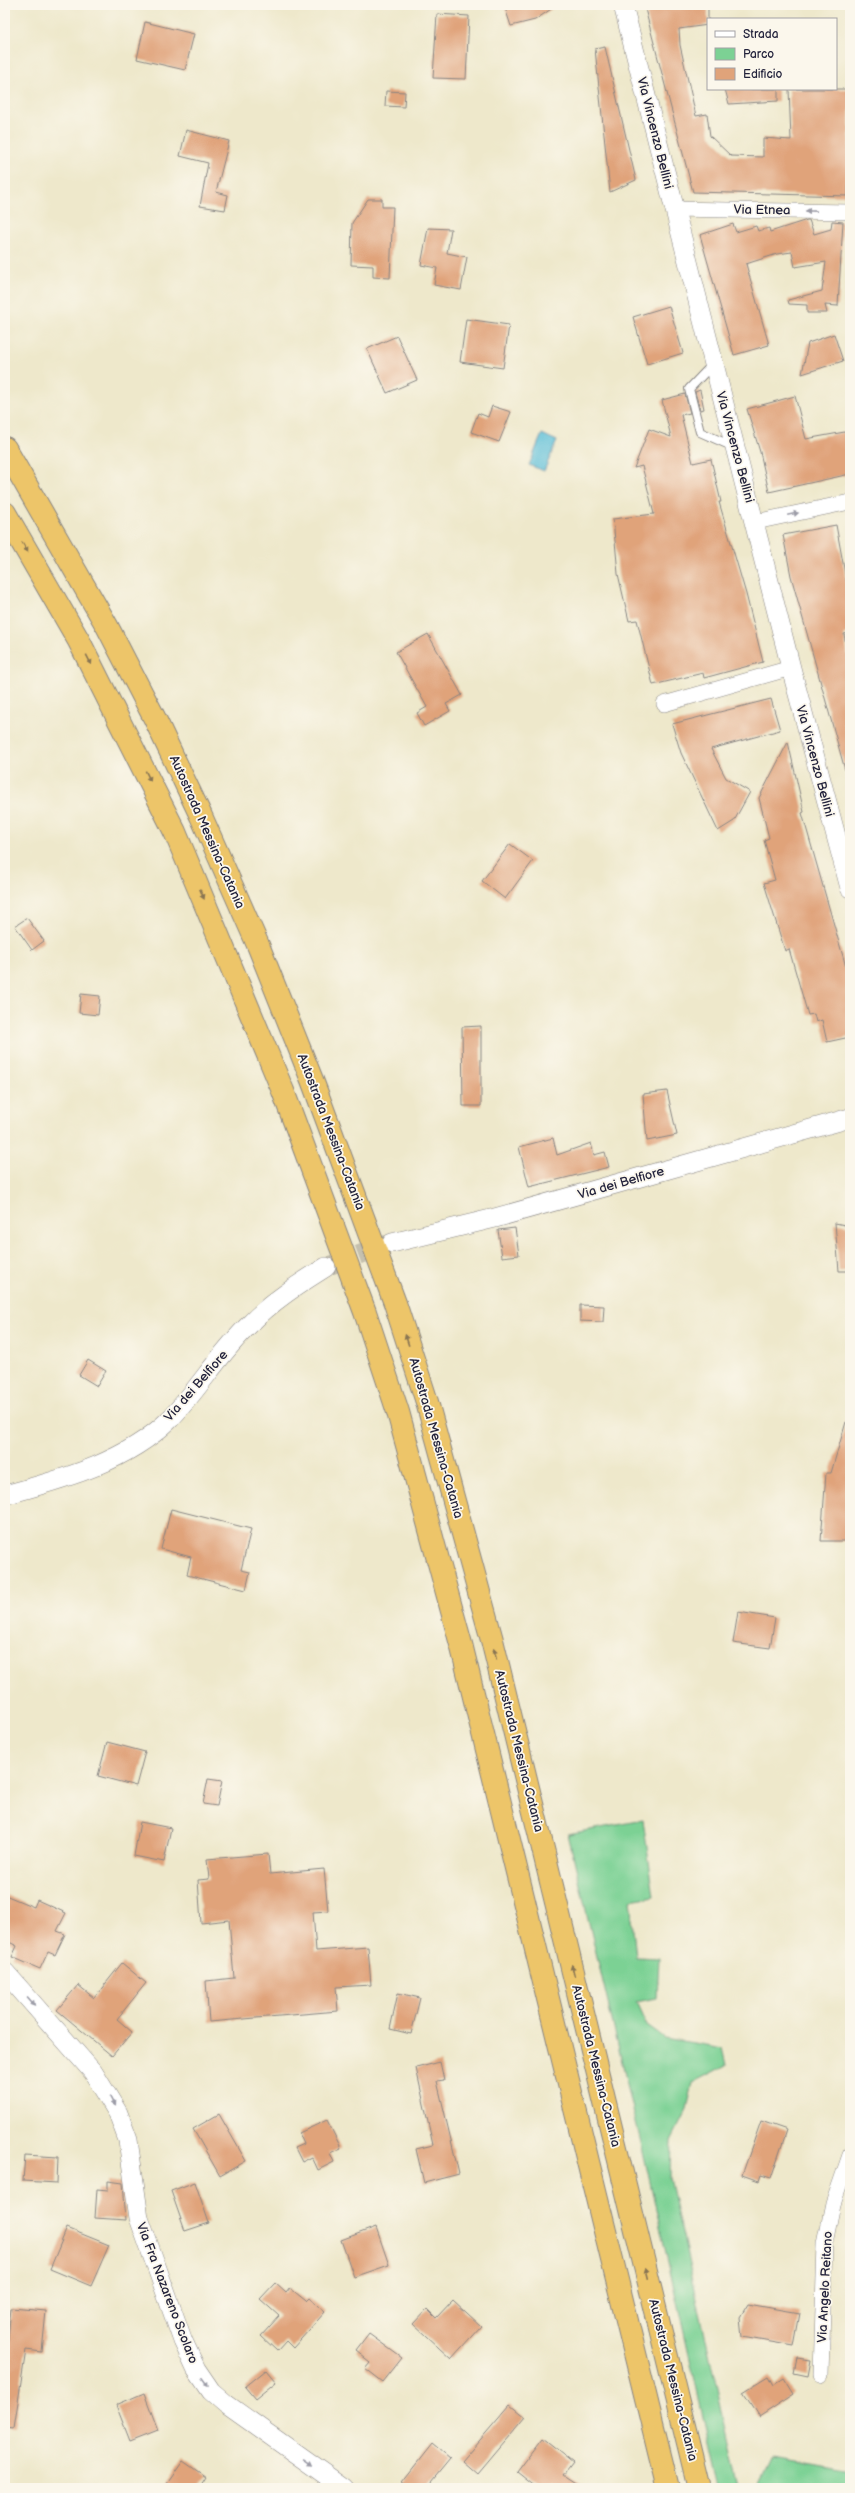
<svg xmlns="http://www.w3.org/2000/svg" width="855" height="2493" font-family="'Balsamiq Sans',sans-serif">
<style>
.green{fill:#7cd194;stroke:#4f7a68}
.water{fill:#59bdd7;stroke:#3e7089}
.building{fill:#e0a37a}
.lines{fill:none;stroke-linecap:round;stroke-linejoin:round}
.tertiary-tunnel{stroke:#c5c0ae;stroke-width:19;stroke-dasharray:19 10;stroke-linecap:butt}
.service-casing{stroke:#888583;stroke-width:10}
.minor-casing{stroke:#888583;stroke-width:16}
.tertiary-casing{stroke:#888583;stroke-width:20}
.motorway-casing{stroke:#888583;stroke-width:24}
.service{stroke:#fff;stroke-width:8}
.minor{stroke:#fff;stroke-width:15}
.tertiary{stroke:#fff;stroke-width:19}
.motorway{stroke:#edc569;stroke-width:22}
.oneway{fill:#9c9ca7}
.oneway2{fill:#887452}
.labels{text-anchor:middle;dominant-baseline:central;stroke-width:3.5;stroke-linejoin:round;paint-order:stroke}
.street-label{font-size:13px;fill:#22223b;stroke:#fbf7ec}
</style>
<rect width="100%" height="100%" fill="#fbf7ec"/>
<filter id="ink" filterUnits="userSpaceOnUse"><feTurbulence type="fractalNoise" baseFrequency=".025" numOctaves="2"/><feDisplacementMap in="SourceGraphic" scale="8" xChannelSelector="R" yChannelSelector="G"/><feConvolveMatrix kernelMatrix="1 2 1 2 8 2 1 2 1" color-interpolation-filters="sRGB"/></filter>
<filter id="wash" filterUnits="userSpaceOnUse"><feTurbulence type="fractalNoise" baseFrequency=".012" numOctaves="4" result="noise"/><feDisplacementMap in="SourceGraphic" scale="16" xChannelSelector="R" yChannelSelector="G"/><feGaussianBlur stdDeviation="0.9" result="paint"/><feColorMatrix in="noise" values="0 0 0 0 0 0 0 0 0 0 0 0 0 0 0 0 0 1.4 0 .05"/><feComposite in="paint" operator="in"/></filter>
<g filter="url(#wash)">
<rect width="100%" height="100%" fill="#eee8cb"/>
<!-- green -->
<g class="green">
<path d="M643,1820L654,1896L630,1900L636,1957L659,1958L657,1998L636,2002L647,2026L664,2038L723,2048L727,2065L693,2083L687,2109L671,2141L670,2178L739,2488H719L645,2160L568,1834Z"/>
<path d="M773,2457L850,2471V2488H758Z"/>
</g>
<!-- water -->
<path class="water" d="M542,434L557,441L544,471L529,465Z"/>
<g id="blocks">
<!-- building -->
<g class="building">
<path d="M504,5H557L535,20L511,26Z"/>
<path d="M644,5H708V25L679,29L680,45L696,116L707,114L710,136L731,156L763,157V138L791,140L789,89H850L848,196L693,192Z"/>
<path d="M437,14L469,16L466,79L433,78Z"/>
<path d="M145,22L194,34L185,70L137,59Z"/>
<path d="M605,47L636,180L610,192L595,49Z"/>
<path d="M725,89H778V101L729,104Z"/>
<path d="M386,91L405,92L404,107L385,106Z"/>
<path d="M186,130L229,141L216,192L228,195L225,210L200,206L208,163L180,156Z"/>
<path d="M368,199H382V207H393L390,278L373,277V266L351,265L352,223Z"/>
<path d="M807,220H809L814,234L831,229L832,221L843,222L838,306L825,305L827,313H807V305L789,304L788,300L822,291L826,262L795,267L792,252L777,254L746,264L769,345L734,355L700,235L733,224L736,232L756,226L758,231L769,228L770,232Z"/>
<path d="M428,228L451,229L447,253L467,257L461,290L434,285L437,268L421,265Z"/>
<path d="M669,306L683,353L647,364L633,317Z"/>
<path d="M466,319L509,325L503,368L460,362Z"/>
<path d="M834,334L843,361L802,374L808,343Z"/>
<path d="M397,336L417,380L387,393L367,349Z"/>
<path d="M700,390L704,409L700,410L695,392Z"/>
<path d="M685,394L690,413L681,415L693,463L711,459L721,502H719L746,594L763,662L704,678L703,673L653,685L637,620L629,621L618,574L613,519L654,514L642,466L634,468L649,429L671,437L662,400Z"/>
<path d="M795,396L806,439L850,431V474L769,492L760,452L747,409Z"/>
<path d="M492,406L511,412L499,442L471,432L478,413L488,417Z"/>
<path d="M836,525L850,601V633L844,634L850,668V769L845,770L791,576L783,535Z"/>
<path d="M428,634L462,695L446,704L450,711L424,726L417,713L427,707L396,652Z"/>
<path d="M771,699L780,730L711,749L726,778L750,792L734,821L718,831L681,753L672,724Z"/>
<path d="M788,742L804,812L802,813L850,981V1037L827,1042L822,1020L816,1022L814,1014L808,1015L789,949L785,951L764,883L775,880L764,840L769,838L759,798Z"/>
<path d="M510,844L533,861L505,899L482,881Z"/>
<path d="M27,918L44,941L32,950L15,926Z"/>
<path d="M81,994L100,996L98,1015L79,1013Z"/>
<path d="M481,1026V1106H463L462,1027Z"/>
<path d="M667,1091L677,1135L647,1141L643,1094Z"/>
<path d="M553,1138L557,1155L591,1143L594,1155L605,1152L609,1167L529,1187L519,1147Z"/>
<path d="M835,1223L850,1226V1271H839Z"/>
<path d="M515,1228L519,1255L502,1257L498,1230Z"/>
<path d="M580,1305L604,1306L603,1322L580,1321Z"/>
<path d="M88,1360L106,1371L97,1386L79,1375Z"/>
<path d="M846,1422L850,1423V1541H821L826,1473H831Z"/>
<path d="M171,1509L251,1529L241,1570L250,1572L246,1590L187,1575L191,1557L161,1549Z"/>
<path d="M738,1612L775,1618L770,1648L733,1643Z"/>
<path d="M107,1742L145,1752L136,1786L98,1776Z"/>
<path d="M208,1779L222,1781L217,1806L203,1804Z"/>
<path d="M140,1822L171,1828L164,1862L134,1856Z"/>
<path d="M268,1854L270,1874L324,1869L328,1911L313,1912L316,1951L368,1947L371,1985L336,1987L338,2011L209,2022L206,1981L234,1978L229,1920L201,1923L198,1880L209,1879L207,1859Z"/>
<path d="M5,1895L34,1907L37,1900L66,1913L57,1931L65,1934L55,1955L48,1952L40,1969L12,1957L17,1946L5,1940Z"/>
<path d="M122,1963L146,1983L117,2019L132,2032L112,2056L57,2010L78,1985L94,1998Z"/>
<path d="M398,1993L420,1998L411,2034L390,2029Z"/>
<path d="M440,2062L444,2080L437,2081L459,2174L424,2183L416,2149L433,2145L416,2068Z"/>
<path d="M219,2114L246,2161L220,2176L193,2129Z"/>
<path d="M327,2120L341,2148L330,2153L334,2162L318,2170L312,2157L302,2162L295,2148L304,2144L299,2133Z"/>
<path d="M761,2121L787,2130L771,2178L761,2175L759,2181L742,2175Z"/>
<path d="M25,2155L58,2157L57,2183L23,2181Z"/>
<path d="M108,2181L123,2183L126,2220L95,2218L97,2189L108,2190Z"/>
<path d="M195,2182L209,2223L185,2231L171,2191Z"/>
<path d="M376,2227L389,2265L354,2277L341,2240Z"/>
<path d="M67,2228L109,2245L91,2286L50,2269Z"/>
<path d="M275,2283L286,2293L290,2288L306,2301L309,2298L325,2312L293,2348L286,2341L277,2351L261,2336L279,2316L260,2299Z"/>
<path d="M453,2300L481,2326L451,2359L413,2324L427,2309L436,2318Z"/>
<path d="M748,2304L800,2313L794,2346L742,2337L740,2317Z"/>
<path d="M11,2308L46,2311L42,2352L26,2350L14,2428L5,2427V2369Z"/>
<path d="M369,2334L402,2358L383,2382L365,2368L370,2362L356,2351Z"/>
<path d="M797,2358L811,2360L808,2376L794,2373Z"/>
<path d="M266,2370L276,2382L255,2399L245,2387Z"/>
<path d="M769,2376L774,2385L784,2378L794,2394L759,2417L743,2392Z"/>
<path d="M144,2393L158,2430L130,2441L116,2405Z"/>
<path d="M510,2405L525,2417L477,2474L462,2461Z"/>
<path d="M543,2438L573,2462L563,2475L583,2488H537L517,2472Z"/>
<path d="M432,2444L450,2459L426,2488H410L402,2482Z"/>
<path d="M183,2461L206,2477L199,2488H164Z"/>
</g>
</g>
</g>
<g filter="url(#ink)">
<use href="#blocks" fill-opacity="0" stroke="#888583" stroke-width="1"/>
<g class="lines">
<!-- tertiary-tunnel -->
<path class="tertiary-tunnel" d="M331,1265L388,1244"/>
<!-- service casing -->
<g class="service-casing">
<path id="service" d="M713,364L689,389L700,432L734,447"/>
</g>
<!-- minor casing -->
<g class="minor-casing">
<g id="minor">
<path d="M673,209L850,212"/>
<path d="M755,522L850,502"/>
<path d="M664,704L791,668"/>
<path d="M821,2374L825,2243L833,2204L850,2155"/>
</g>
</g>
<!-- tertiary casing -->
<g class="tertiary-casing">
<g id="tertiary">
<path d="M623,5L791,668L850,888"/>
<path d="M392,1243L495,1218L850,1118"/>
<path d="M5,1495C62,1479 125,1463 169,1420C198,1390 219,1354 249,1325C272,1301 299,1284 326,1267"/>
<path d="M5,1972L93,2072L118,2113L128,2140L139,2218L183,2341L196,2369L211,2391L226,2404L344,2488"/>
</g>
</g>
<!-- motorway casing -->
<g class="motorway-casing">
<g id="motorway">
<path d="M5,448L107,626L155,719L201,816L258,945L312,1080L395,1303L427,1402L492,1640L699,2488"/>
<path d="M5,513L79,641L175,832L283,1091L365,1312L398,1412L462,1648L668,2488"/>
</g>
</g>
<!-- service -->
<use href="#service" class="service"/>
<!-- minor -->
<use href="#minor" class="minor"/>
<!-- tertiary -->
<use href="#tertiary" class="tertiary"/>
<!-- motorway -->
<use href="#motorway" class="motorway"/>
</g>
<!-- one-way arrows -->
<defs><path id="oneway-solid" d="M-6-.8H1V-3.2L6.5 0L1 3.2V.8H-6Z"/></defs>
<g class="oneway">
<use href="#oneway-solid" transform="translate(811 211) rotate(-179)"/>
<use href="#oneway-solid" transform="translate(793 514) rotate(-12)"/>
<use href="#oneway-solid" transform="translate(31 2001) rotate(49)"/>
<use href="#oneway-solid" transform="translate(113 2101) rotate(62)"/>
<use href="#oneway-solid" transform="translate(205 2382) rotate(55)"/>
<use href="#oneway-solid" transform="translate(307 2462) rotate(35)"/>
</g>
<g class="oneway2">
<use href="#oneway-solid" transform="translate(25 547) rotate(60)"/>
<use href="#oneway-solid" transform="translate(89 660) rotate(63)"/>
<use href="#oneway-solid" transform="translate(148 776) rotate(64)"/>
<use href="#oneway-solid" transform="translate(202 894) rotate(67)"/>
<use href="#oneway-solid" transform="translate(407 1340) rotate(-108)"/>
<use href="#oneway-solid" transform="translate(495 1654) rotate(-104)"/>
<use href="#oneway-solid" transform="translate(573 1970) rotate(-104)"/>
<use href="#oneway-solid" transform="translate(647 2273) rotate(-104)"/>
</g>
</g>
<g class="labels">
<!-- street labels -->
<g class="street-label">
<text transform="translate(655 133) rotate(76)">Via Vincenzo Bellini</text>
<text transform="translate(762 210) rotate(1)">Via Etnea</text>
<text transform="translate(735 447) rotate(75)">Via Vincenzo Bellini</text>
<text transform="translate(815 761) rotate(75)">Via Vincenzo Bellini</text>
<text transform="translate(207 832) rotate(66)">Autostrada Messina-Catania</text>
<text transform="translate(331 1132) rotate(69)">Autostrada Messina-Catania</text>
<text transform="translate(621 1183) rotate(-16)">Via dei Belfiore</text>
<text transform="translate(196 1386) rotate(-49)">Via dei Belfiore</text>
<text transform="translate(436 1438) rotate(74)">Autostrada Messina-Catania</text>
<text transform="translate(519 1751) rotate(76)">Autostrada Messina-Catania</text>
<text transform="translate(596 2066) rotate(76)">Autostrada Messina-Catania</text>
<text transform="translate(825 2287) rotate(-87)">Via Angelo Reitano</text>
<text transform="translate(167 2293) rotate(69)">Via Fra Nazareno Scolaro</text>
<text transform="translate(673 2380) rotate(76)">Autostrada Messina-Catania</text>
</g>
</g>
<!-- margin -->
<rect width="855" height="2493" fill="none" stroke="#fbf7ec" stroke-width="20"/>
<!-- legend -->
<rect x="707" y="18" width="130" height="72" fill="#fbf7ec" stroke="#a4a2a5"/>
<rect x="715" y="31" width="20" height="6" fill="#ffffff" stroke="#a4a2a5"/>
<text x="743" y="38" font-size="12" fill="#22223b">Strada</text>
<rect x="715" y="48" width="20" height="12" fill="#7cd194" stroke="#a4a2a5"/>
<text x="743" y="58" font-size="12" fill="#22223b">Parco</text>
<rect x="715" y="68" width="20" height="12" fill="#e0a37a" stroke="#a4a2a5"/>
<text x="743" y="78" font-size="12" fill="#22223b">Edificio</text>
</svg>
